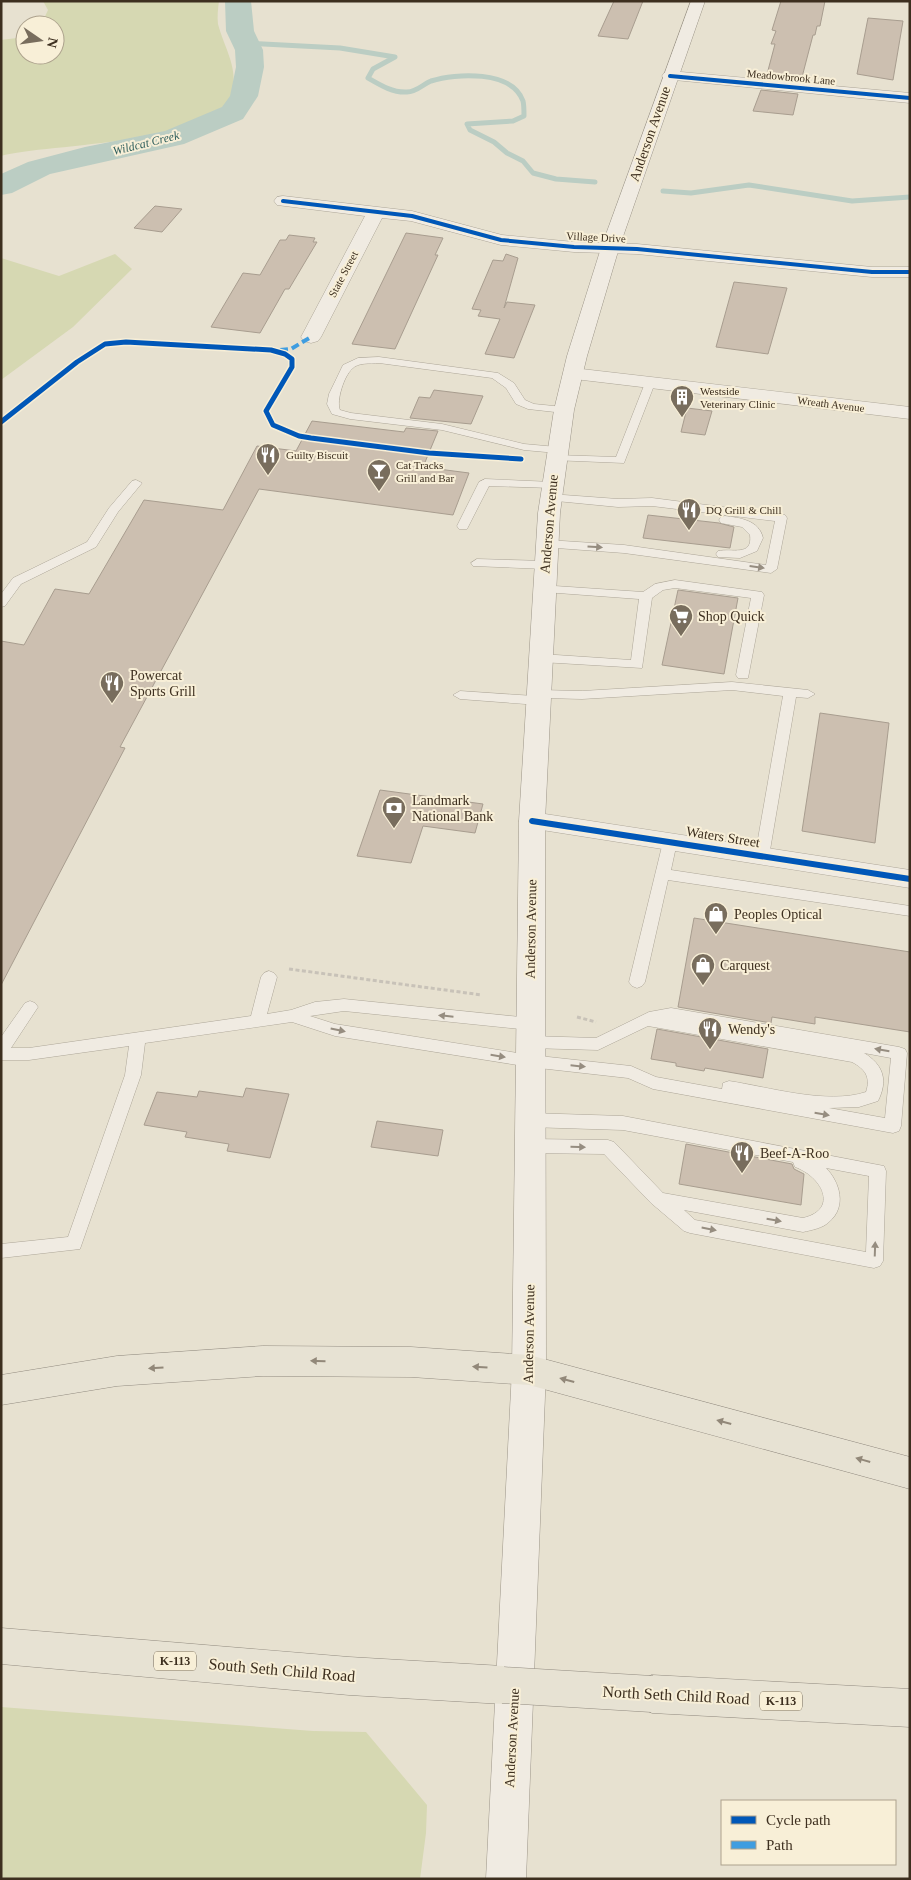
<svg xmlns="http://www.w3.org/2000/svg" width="911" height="1880" font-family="Georgia,serif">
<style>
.green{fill:#d6d8b2}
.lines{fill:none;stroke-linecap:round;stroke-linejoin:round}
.stream{stroke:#bbcdc3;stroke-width:5}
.river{fill:#bbcdc3;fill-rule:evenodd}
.building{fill:#ccbfb0;stroke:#a89d8f}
.service-casing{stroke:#ada698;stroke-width:1}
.minor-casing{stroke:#ada698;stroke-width:1}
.tertiary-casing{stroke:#ada698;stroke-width:1}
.secondary-casing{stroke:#9c9588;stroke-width:1}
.primary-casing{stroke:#928b80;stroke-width:1}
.path{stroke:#c8c2b8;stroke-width:3;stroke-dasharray:4 2.5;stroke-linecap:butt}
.service{fill:#f0ebe2;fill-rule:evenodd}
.minor{fill:#f0ebe2;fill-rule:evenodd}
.tertiary{fill:#f0ebe2;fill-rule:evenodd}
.secondary{fill:#f0ebe2;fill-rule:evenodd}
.primary{fill:#e7e2d3;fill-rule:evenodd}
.primary-bridge-casing{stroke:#928b80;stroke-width:37;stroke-linecap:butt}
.primary-bridge{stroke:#e7e2d3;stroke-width:36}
.quiet{stroke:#3f9de0;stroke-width:4;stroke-dasharray:8 4;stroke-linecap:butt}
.cycleway-far2-casing{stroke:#f8efd7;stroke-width:5.5}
.cycleway-far1-casing{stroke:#f8efd7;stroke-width:8}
.cycleway-casing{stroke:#f8efd7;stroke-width:9}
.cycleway-far2{stroke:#0057b8;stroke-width:4}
.cycleway-far1{stroke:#0057b8;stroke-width:5}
.cycleway{stroke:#0057b8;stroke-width:6}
.oneway{fill:#968d80}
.oneway2{fill:#928879}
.labels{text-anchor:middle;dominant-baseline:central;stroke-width:4;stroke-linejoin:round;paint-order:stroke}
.far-street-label{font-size:11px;fill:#3d2f1f;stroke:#f8efd7}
.far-poi-label{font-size:11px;fill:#3d2f1f;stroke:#f8efd7;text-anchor:start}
.far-water-label{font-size:12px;font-style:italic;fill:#2e5e5c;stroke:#f8efd7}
.shield{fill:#f8efd7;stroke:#756956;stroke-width:1}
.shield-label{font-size:12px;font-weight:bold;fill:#3d2f1f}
.street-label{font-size:14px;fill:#3d2f1f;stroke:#f8efd7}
.poi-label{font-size:14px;fill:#3d2f1f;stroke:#f8efd7;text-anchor:start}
.near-street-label{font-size:16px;fill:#3d2f1f;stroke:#f8efd7}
</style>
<rect width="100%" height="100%" fill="#e7e1d0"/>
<!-- green -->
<g class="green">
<path d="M43,1H219C218,8 217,17 218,24C224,47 237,65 233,89C223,146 47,143 1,156V40L25,37V55H55V25H41L48,10Z"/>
<path d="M115,254L132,269L73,327L1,380V258L59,276Z"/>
<path d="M1,1707L313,1731L366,1732L427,1805L426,1833L420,1879L1,1878Z"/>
</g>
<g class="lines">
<!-- stream -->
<g class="stream">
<path d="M246,43L340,48L395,57L373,69L368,78C380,85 393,93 407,92C417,92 423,84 431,81C456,73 512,70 523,101C524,105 524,111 524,116L513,121L467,124L470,130L494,142L507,153L523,161L533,173L556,179L595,182"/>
<path d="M663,191L691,193L749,185L852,201L910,197"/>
</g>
<!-- river -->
<path class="river" d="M225,1H251L254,31L263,50L264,67L258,96L243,119L184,144L50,174L12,193L1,195V174L28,162L85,147L165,131L222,107L230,96L236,67L235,50L226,31Z"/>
</g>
<!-- building -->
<g class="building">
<path d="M614,1H643L628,39L598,36Z"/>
<path d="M781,1H825L820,26H817L815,35H813L801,81L766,78L775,44H771L776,31L772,30Z"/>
<path d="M868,18L903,21L893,80L857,74Z"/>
<path d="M761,90L798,94L793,115L753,111Z"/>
<path d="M155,206L182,209L162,232L134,228Z"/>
<path d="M406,233L443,238L435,255H438L395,349L352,344Z"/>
<path d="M289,235L315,238L313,242H317L289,289H285L260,333L211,327L243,273L260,275L280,240H286Z"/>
<path d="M506,254L518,258L504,308L507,302L535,305L514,358L485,354L500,319L478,316L481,310L472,309L493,260L503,261Z"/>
<path d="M734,282L787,288L768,354L716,347Z"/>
<path d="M434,390L483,396L471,424L410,418L419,397L430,398Z"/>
<path d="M687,408L712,411L705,435L681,432Z"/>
<path d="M312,421L404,432L406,428L438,431L423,467L469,473L453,515L259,489L120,747L125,748L1,985V641L24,645L55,589L89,594L144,500L223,510L257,446L296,451Z"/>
<path d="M648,515L719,523L734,527L730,548L643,538Z"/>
<path d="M678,590L738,598L724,674L662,665Z"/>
<path d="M820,713L889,723L875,843L802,831Z"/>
<path d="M380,790L483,804L475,833L423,826L411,863L357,856Z"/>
<path d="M694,918L910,952V1032L815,1017V1024L772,1017L771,1023L678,1007Z"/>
<path d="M657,1029L768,1049L763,1078L705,1068L704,1071L676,1066V1063L651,1059Z"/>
<path d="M246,1088L289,1094L270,1158L227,1151L229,1144L185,1137L187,1132L144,1125L157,1092L197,1097L199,1091L243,1097Z"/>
<path d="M377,1121L443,1130L438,1156L371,1147Z"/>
<path d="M686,1144L792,1164L794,1169L804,1174L801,1205L679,1184Z"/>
</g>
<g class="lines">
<!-- service casing -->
<g class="service-casing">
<g id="service">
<path d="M379,357L498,373L514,383L525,400L534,404L564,407L570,410L564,413L528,409L516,404L506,388L492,378L379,363C370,364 358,362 352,369C344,376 336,401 340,410L351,413L442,424L524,444L557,447L563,450L557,453L524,450L442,430L350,419L332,414L327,404L329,394L343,365L358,358Z"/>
<path d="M650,380L655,383L624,463L552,460L550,458L552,456L556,455L616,457L645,383Z"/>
<path d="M485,479L552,482L558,485L552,488L489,486L467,529H459L457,526L479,482Z"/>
<path d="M136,480L142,483L118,512L96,547L21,584L5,606L1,607V594L13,578L87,542L109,508L132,481Z"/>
<path d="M550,494L618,499L652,498L785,515L787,518L777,569L771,573L624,553L543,547L541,544L547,540L624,545L766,565L775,521L652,506L618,507L546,500L544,498L546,496Z"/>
<path d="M725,516C740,518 759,520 763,538L757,551L740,558L718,557L716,554L718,551C731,548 753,557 750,535L742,527L721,523L719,520L721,517Z"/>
<path d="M477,559L546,561L552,565L546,569L473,566L471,563Z"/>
<path d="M675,580L762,592L764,595L748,678H738L736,675L751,598L675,588L663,590L652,598L642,668L541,662L535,658L541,654L631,660L639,599L544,592L540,591L538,588L540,585L643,592L655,584Z"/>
<path d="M732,682L808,690L815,694L808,698L796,697L769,856L767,860H757L755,856L783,696L732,690L582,699L544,698L546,701L544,704L539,705L460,699L453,695L460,691L534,696L532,694L534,691L539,690L582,691Z"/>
<path d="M670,837L675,838L677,842L671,870L910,906V916L668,880L645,982L642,986L637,988L632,986L629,982L663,842L665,838Z"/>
<path d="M269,971L274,973L277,977L267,1014L291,1010L315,1002L344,999L530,1018L536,1020L538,1024L536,1028L530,1030L344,1011L310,1016L335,1024L530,1055L631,1066L656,1077L722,1089L723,1083L729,1081C769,1087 827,1105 866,1092C871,1077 865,1069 852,1062L648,1026L598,1050L530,1048L524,1046L522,1042L524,1038L530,1036L596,1038L649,1012L671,1008L899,1047L905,1049L907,1053L901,1126L899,1131L893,1133L653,1089L628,1078L530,1067L335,1036L292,1022L145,1043L141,1075L80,1249L1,1258V1244L68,1237L125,1075L129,1046L29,1060H1V1037L25,1003L30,1001L35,1003L38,1007L11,1048H29L251,1016L261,977L264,973ZM864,1053L891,1058L885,1118L829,1108L859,1107L878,1101C888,1081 884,1065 864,1053Z"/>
<path d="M529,1113L623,1116L884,1166L886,1171L883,1261L880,1266L874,1268L690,1233L684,1231L651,1203L604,1154L529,1153L523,1151L521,1146L523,1141L529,1139L608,1140L614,1142L663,1193L803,1218C840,1209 821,1176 795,1167L793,1162L623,1130L529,1127L523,1125L521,1120L523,1115ZM826,1168L869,1176L866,1252L695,1220L684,1210L803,1232C812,1230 823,1228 829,1222C847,1207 840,1182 826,1168Z"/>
</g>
</g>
<!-- minor casing -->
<g class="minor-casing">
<g id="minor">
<path d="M670,71L910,93V103L664,79L662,76L664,73Z"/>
<path d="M283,196L412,211L502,235L574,242L637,244L872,267H910V277H872L637,254L574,252L501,245L411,221L382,218L321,337L318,341L311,343L304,341L301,337L365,216L277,205L274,201L277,197Z"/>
<path d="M532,812L910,870V888L523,827L519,821L523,815Z"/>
</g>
</g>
<!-- tertiary casing -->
<g class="tertiary-casing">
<path id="tertiary" d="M573,368L910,407V419L566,378L563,374L566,370Z"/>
</g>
<!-- secondary casing -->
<g class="secondary-casing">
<path id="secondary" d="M691,1H705L619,248L587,356L574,410L560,513L545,821L546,1370L526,1879H486L512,1370L519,821L538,513L554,410L567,356L601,248Z"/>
</g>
<!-- primary casing -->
<g class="primary-casing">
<g id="primary">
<path d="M263,1346L411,1347L529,1355L910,1457V1489L529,1385L411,1377L263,1376L117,1386L1,1405V1375L117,1356Z"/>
<path d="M1,1628L349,1657L503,1666L516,1672L522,1685L516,1698L503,1704L349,1695L1,1664Z"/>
<path d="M652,1675L910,1689V1727L652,1713L639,1707L633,1694L639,1681Z"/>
</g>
</g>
<!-- path -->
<g class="path">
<path d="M289,969L482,995"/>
<path d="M577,1017L596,1022"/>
</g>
<!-- service -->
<use href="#service" class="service"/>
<!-- minor -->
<use href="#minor" class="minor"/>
<!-- tertiary -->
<use href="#tertiary" class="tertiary"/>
<!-- secondary -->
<use href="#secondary" class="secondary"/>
<!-- primary -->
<use href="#primary" class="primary"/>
<!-- primary-bridge casing -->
<g class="primary-bridge-casing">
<path id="primary-bridge" d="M503,1685L652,1694"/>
</g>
<!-- primary-bridge -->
<use href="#primary-bridge" class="primary-bridge"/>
<!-- quiet -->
<path class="quiet" d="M280,350L291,349L311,337"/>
<!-- cycleway-far2 casing -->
<g class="cycleway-far2-casing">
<g id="cycleway-far2">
<path d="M670,76L910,98"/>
<path d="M283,201L412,216L501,240L574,247L637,249L872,272H910"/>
</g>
</g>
<!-- cycleway-far1 casing -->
<g class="cycleway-far1-casing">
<path id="cycleway-far1" d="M1,422L77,362L105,344L126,342L271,350L285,354L292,359V367L266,411L273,425L299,436L311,438L429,453L521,459"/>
</g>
<!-- cycleway casing -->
<g class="cycleway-casing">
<path id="cycleway" d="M532,821L910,879"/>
</g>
<!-- cycleway-far2 -->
<use href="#cycleway-far2" class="cycleway-far2"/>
<!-- cycleway-far1 -->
<use href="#cycleway-far1" class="cycleway-far1"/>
<!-- cycleway -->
<use href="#cycleway" class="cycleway"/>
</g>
<!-- one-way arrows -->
<defs><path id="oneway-solid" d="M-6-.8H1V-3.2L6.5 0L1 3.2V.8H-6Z" transform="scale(1.25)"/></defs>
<g class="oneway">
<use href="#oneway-solid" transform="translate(595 547) rotate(4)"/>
<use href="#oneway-solid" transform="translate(757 567) rotate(8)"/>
<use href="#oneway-solid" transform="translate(446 1016) rotate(-174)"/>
<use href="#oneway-solid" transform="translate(338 1030) rotate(12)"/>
<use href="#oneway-solid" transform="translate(882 1050) rotate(-170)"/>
<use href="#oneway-solid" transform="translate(498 1056) rotate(9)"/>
<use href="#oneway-solid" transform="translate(578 1066) rotate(6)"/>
<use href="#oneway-solid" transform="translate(822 1114) rotate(10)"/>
<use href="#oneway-solid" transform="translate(578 1147) rotate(1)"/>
<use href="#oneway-solid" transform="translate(774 1220) rotate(10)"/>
<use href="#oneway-solid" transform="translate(709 1229) rotate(11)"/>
<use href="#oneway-solid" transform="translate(875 1249) rotate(-88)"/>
</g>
<g class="oneway2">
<use href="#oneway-solid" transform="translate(318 1361) rotate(-179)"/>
<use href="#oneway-solid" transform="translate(480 1367) rotate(-176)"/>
<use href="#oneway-solid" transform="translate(156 1368) rotate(176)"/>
<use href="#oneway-solid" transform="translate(567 1380) rotate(-165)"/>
<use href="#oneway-solid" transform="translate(724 1422) rotate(-165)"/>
<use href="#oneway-solid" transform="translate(863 1460) rotate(-164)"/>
</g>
<!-- icons -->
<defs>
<g id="building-pin" transform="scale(1.25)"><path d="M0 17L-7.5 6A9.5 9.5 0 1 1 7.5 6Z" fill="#786d5d" stroke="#f8efd7"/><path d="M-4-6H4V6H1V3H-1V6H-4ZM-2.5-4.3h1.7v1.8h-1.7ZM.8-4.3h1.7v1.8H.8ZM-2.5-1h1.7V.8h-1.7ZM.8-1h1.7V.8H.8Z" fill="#fff"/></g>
<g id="restaurant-pin" transform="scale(1.25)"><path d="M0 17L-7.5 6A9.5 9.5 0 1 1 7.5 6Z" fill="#786d5d" stroke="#f8efd7"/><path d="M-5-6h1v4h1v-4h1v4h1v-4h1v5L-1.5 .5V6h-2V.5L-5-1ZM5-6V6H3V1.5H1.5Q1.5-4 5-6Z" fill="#fff"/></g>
<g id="bar-pin" transform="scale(1.25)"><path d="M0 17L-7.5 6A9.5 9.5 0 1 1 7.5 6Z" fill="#786d5d" stroke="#f8efd7"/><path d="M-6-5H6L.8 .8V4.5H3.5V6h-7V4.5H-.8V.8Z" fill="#fff"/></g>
<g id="supermarket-pin" transform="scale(1.25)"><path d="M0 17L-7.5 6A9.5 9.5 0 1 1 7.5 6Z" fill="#786d5d" stroke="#f8efd7"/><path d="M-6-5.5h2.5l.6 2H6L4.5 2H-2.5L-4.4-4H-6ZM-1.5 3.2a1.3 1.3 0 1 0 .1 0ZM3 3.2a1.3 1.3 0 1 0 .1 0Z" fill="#fff"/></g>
<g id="bank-pin" transform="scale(1.25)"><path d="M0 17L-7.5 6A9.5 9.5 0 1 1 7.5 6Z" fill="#786d5d" stroke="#f8efd7"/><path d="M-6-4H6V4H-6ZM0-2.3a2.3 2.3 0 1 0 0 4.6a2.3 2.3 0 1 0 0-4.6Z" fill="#fff"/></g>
<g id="shop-pin" transform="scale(1.25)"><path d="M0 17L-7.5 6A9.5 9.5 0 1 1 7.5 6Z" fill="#786d5d" stroke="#f8efd7"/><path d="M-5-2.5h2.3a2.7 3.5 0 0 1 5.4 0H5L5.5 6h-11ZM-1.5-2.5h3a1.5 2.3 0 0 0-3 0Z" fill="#fff"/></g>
</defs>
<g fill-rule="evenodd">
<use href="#building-pin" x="682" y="397"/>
<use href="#restaurant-pin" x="268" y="455"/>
<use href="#bar-pin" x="379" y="471"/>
<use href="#restaurant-pin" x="689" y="510"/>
<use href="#supermarket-pin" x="681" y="616"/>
<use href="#restaurant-pin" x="112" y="683"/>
<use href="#bank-pin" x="394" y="808"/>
<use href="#shop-pin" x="716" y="914"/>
<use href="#shop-pin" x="703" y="965"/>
<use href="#restaurant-pin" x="710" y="1029"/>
<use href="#restaurant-pin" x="742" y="1153"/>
</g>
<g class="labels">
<!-- far-street labels -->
<g class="far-street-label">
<text transform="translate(791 77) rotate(5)">Meadowbrook Lane</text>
<text transform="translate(596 237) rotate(3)">Village Drive</text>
<text transform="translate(343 274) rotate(-62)">State Street</text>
<text transform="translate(831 404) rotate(7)">Wreath Avenue</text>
</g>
<!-- far-poi labels -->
<g class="far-poi-label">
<text x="700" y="391">Westside<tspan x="700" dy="13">Veterinary Clinic</tspan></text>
<text x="286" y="455">Guilty Biscuit</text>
<text x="396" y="465">Cat Tracks<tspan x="396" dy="13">Grill and Bar</tspan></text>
<text x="706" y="510">DQ Grill &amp; Chill</text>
</g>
<!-- far-water labels -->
<g class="far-water-label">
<text transform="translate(146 143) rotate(-14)">Wildcat Creek</text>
</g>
<!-- shield labels -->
<g class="shield">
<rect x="154" y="1651.5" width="42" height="19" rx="4"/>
<rect x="760" y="1691.5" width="42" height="19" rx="4"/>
</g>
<g class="shield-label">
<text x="175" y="1661">K-113</text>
<text x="781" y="1701">K-113</text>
</g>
<!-- street labels -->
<g class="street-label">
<text transform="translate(650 134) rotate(-71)">Anderson Avenue</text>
<text transform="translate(549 524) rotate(-85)">Anderson Avenue</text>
<text transform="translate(723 837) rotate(9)">Waters Street</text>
<text transform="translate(531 929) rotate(-89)">Anderson Avenue</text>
<text transform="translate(529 1334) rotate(-89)">Anderson Avenue</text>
<text transform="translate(512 1738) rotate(-87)">Anderson Avenue</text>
</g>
<!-- poi labels -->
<g class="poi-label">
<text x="698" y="616">Shop Quick</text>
<text x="130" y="675">Powercat<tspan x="130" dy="16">Sports Grill</tspan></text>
<text x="412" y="800">Landmark<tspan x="412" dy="16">National Bank</tspan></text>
<text x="734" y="914">Peoples Optical</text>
<text x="720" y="965">Carquest</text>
<text x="728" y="1029">Wendy's</text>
<text x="760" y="1153">Beef-A-Roo</text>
</g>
<!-- near-street labels -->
<g class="near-street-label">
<text transform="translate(282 1670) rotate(5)">South Seth Child Road</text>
<text transform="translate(676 1695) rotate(3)">North Seth Child Road</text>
</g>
</g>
<!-- border -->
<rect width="911" height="1880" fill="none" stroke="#3d2f1f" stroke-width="5"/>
<!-- legend -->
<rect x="721" y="1800" width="175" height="65" fill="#f8efd7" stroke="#ada28d"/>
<rect x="731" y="1816" width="25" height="8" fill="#0057b8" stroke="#ada28d"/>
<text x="766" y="1825" font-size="15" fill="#3d2f1f">Cycle path</text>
<rect x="731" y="1841" width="25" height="8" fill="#3f9de0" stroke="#ada28d"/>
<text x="766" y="1850" font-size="15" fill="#3d2f1f">Path</text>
<!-- north arrow -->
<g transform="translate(40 40) rotate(103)"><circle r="24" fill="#f8efd7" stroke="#ada28d"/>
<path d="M0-4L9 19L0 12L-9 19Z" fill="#786d5d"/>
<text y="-8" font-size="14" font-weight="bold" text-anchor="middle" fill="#3d2f1f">N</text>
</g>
</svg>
